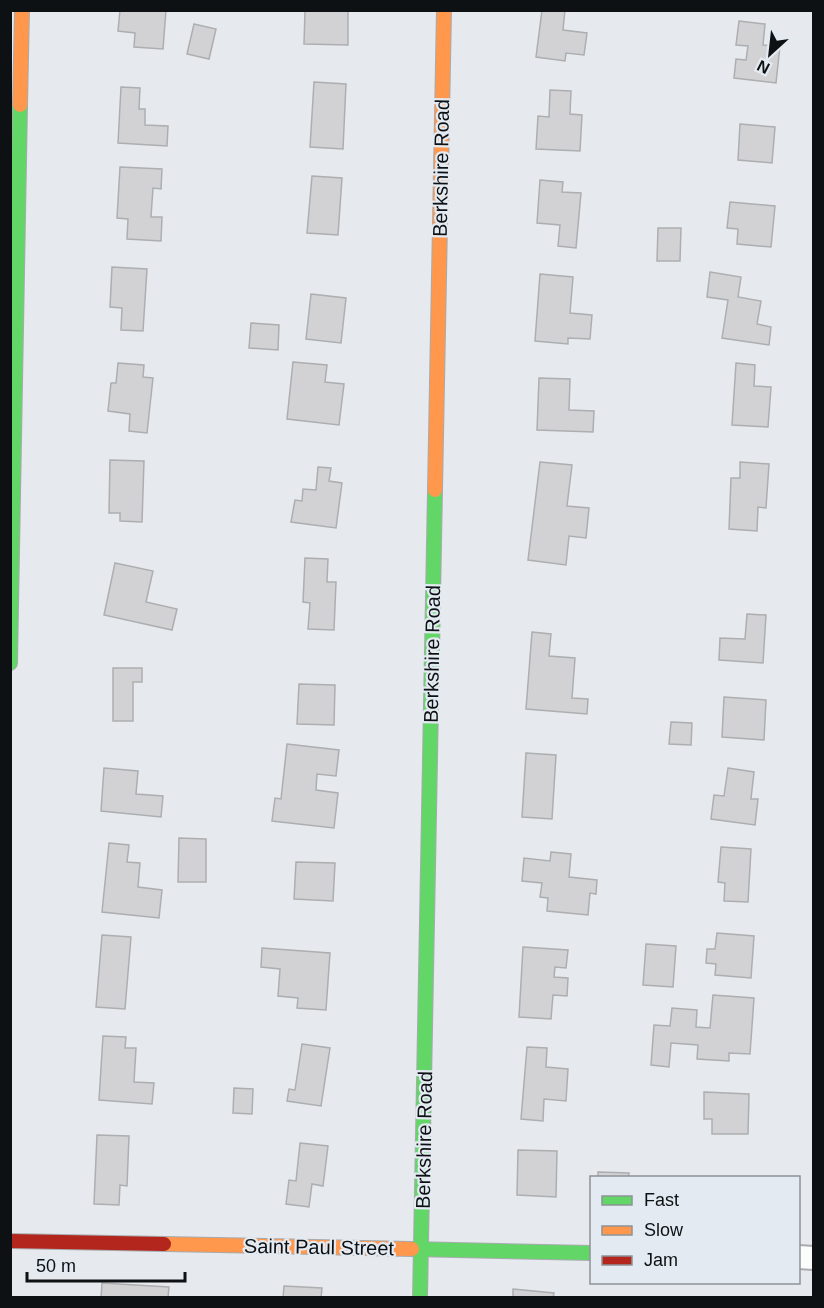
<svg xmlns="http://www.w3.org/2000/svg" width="824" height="1308" font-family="Helvetica,sans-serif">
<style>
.building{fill:#d2d2d5;stroke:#adaeb0;stroke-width:1.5}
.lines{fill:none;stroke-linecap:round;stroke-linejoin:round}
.street-casing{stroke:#a8abae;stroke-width:26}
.fast-casing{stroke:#a8abae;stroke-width:16}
.slow-casing{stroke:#a8abae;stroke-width:16}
.jam-casing{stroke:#a8abae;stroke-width:16}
.street{stroke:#fbfcfc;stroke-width:22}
.fast{stroke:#63d668;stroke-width:14}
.slow{stroke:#ff974d;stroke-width:14}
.jam{stroke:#b3261e;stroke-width:14}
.labels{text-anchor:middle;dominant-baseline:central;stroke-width:4.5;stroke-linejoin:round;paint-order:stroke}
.street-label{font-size:20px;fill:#0e1113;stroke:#e3eaf1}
</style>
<rect width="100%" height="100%" fill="#e6eaee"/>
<!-- building -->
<g class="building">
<path d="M120,10H166L163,49L134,47L135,33L118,31Z"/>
<path d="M305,10H348V45L304,44Z"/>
<path d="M542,10H565L563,30L587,33L584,55L566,53L565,61L536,57Z"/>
<path d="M739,21L765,24L763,45L780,46L776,83L734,78L736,59L746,60L748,46L736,45Z"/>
<path d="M194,24L216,29L209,59L187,54Z"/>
<path d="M314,82L346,84L343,149L310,147Z"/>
<path d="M121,87L140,88L139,109H145V125L168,126L167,146L118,143Z"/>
<path d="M550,90L571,91L570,114L582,115L580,151L536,149L538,116L549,117Z"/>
<path d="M740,124L775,127L772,163L738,160Z"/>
<path d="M120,167L162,169L161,189L153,188L151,217H162L161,241L127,239L128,219L117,218Z"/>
<path d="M312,176L342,178L338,235L307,233Z"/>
<path d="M540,180L563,182L562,192L581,193L576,248L558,246L560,225L537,223Z"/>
<path d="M730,202L775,206L771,247L737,244L738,229L727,228Z"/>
<path d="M658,228H681L680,261H657Z"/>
<path d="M112,267L147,269L143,331L121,330L122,308L110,307Z"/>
<path d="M710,272L741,277L738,297L761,301L757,324L771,327L769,345L722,338L728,300L707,297Z"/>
<path d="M540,274L573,277L570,313L592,315L590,339L568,338V344L535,341Z"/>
<path d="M311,294L346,298L341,343L306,339Z"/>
<path d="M251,323L279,325L278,350L249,348Z"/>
<path d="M293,362L327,365L325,382L344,384L339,425L287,419Z"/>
<path d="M118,363L144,365L143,377L153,378L147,433L129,431L130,414L108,411L111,383H116Z"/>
<path d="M736,363L755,365L754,386L771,387L768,427L732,425Z"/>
<path d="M539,378L570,379L569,410L594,411L593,432L537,430Z"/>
<path d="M110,460L144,461L142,522L120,521V513H109Z"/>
<path d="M540,462L572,465L567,506L589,508L586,538L569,536L566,565L528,560Z"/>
<path d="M740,462L769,464L766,508L758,507L757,531L729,529L731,478H740Z"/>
<path d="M318,467L331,468L329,481L342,483L336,528L291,522L295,500L302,501L303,489L316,490Z"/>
<path d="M305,558L328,559L327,582H336L334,630L308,629L310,603L303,602Z"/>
<path d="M115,563L153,571L146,602L177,609L172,630L104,615Z"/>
<path d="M747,614L766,615L763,663L719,660L720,638L745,639Z"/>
<path d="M532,632L551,634L549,656L575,658L572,698L588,699L587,714L526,709Z"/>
<path d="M113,668H142V682H133V721H113Z"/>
<path d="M299,684L335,685L334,725L297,724Z"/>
<path d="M724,697L766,700L764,740L722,737Z"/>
<path d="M671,722L692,723L691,745L669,744Z"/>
<path d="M287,744L339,750L336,776L317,774L316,790L338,793L334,828L272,821L275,798L281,799Z"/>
<path d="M526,753L556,755L552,819L522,817Z"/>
<path d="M104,768L138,771L136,794L163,796L161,817L101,811Z"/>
<path d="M728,768L754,772L751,799H758L755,825L711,819L714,795L724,796Z"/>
<path d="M179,838L206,839V882H178Z"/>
<path d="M109,843L129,845L127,862L140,863L138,887L162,890L159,918L102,912Z"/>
<path d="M721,847L751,849L748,902L724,901L725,883L718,882Z"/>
<path d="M551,852L571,854L569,877L597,880L596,894L590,893L588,915L547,911L548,898L540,897L542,883L522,881L524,858L550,861Z"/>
<path d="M296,862L335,863L333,901L294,899Z"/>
<path d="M717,933L754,936L751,978L715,975L716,964L706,963L707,949H715Z"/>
<path d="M102,935L131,937L125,1009L96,1007Z"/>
<path d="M646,944L676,946L673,987L643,985Z"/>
<path d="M523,947L568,950L566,968L555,967L554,977L568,978L567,996L553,995L551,1019L519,1017Z"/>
<path d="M262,948L330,953L326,1010L297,1008L298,998L278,996L280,969L261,967Z"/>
<path d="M713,995L754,998L750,1054L729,1053V1061L697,1059L698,1045L671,1043L669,1067L651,1065L654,1025L670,1026L672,1008L697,1010L696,1027L710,1028Z"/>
<path d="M103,1036L126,1037L125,1048H136L134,1082L154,1083L152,1104L99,1100Z"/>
<path d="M302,1044L330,1048L321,1106L287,1101L289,1089L295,1090Z"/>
<path d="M527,1047L547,1048L546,1067L568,1069L566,1101L544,1099L543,1121L521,1119Z"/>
<path d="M234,1088L253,1089L252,1114L233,1113Z"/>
<path d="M704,1092L749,1094L748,1134H712V1119H704Z"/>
<path d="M97,1135L129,1136L127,1186L120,1185L119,1205L94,1204Z"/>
<path d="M300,1143L328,1146L323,1186L312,1184L309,1207L286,1204L289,1180L296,1181Z"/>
<path d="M518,1150L557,1151L556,1197L517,1195Z"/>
<path d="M598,1172L629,1173L628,1178H598Z"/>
<path d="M102,1283L169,1287L168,1298H101Z"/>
<path d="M284,1286L322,1288L321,1298H283Z"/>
<path d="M513,1289L554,1293L553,1298H513Z"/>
</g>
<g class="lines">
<!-- street casing -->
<g class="street-casing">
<path id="street" d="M798,1257L814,1258"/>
</g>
<!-- fast casing -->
<g class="fast-casing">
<g id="fast">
<path d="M10,663L20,105"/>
<path d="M412,1249L592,1253"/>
<path d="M420,1298L435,490"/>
</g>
</g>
<!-- slow casing -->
<g class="slow-casing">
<g id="slow">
<path d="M20,105L22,10"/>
<path d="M435,490L444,10"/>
<path d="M164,1244L412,1249"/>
</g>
</g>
<!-- jam casing -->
<g class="jam-casing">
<path id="jam" d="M10,1241L164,1244"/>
</g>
<!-- street -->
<use href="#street" class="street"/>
<!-- fast -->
<use href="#fast" class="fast"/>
<!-- slow -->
<use href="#slow" class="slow"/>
<!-- jam -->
<use href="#jam" class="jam"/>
</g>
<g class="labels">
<!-- street labels -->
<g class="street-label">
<text transform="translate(441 168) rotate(-89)">Berkshire Road</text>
<text transform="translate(432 654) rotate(-89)">Berkshire Road</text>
<text transform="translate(424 1140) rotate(-89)">Berkshire Road</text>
<text transform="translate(319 1247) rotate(1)">Saint Paul Street</text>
</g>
</g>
<!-- border -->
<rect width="824" height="1308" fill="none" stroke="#0e1113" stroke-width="24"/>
<!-- legend -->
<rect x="590" y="1176" width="210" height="108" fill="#e3eaf1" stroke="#8e9398" stroke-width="1.5"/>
<rect x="602" y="1196" width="30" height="9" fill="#63d668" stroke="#8e9398" stroke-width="1.5"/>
<text x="644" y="1206" font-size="18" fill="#0e1113">Fast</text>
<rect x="602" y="1226" width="30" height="9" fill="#ff974d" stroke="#8e9398" stroke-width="1.5"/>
<text x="644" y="1236" font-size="18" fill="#0e1113">Slow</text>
<rect x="602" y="1256" width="30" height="9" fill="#b3261e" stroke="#8e9398" stroke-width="1.5"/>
<text x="644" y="1266" font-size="18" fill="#0e1113">Jam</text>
<!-- north arrow -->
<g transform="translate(770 54) rotate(207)" stroke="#e3eaf1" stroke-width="4.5" paint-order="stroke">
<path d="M0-4.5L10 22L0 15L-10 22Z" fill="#0e1113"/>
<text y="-9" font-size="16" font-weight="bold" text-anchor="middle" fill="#0e1113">N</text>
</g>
<!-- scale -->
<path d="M27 1272v9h158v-9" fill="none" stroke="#0e1113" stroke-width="3"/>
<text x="36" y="1272" font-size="18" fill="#0e1113" stroke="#e3eaf1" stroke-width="4.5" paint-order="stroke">50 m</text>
</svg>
